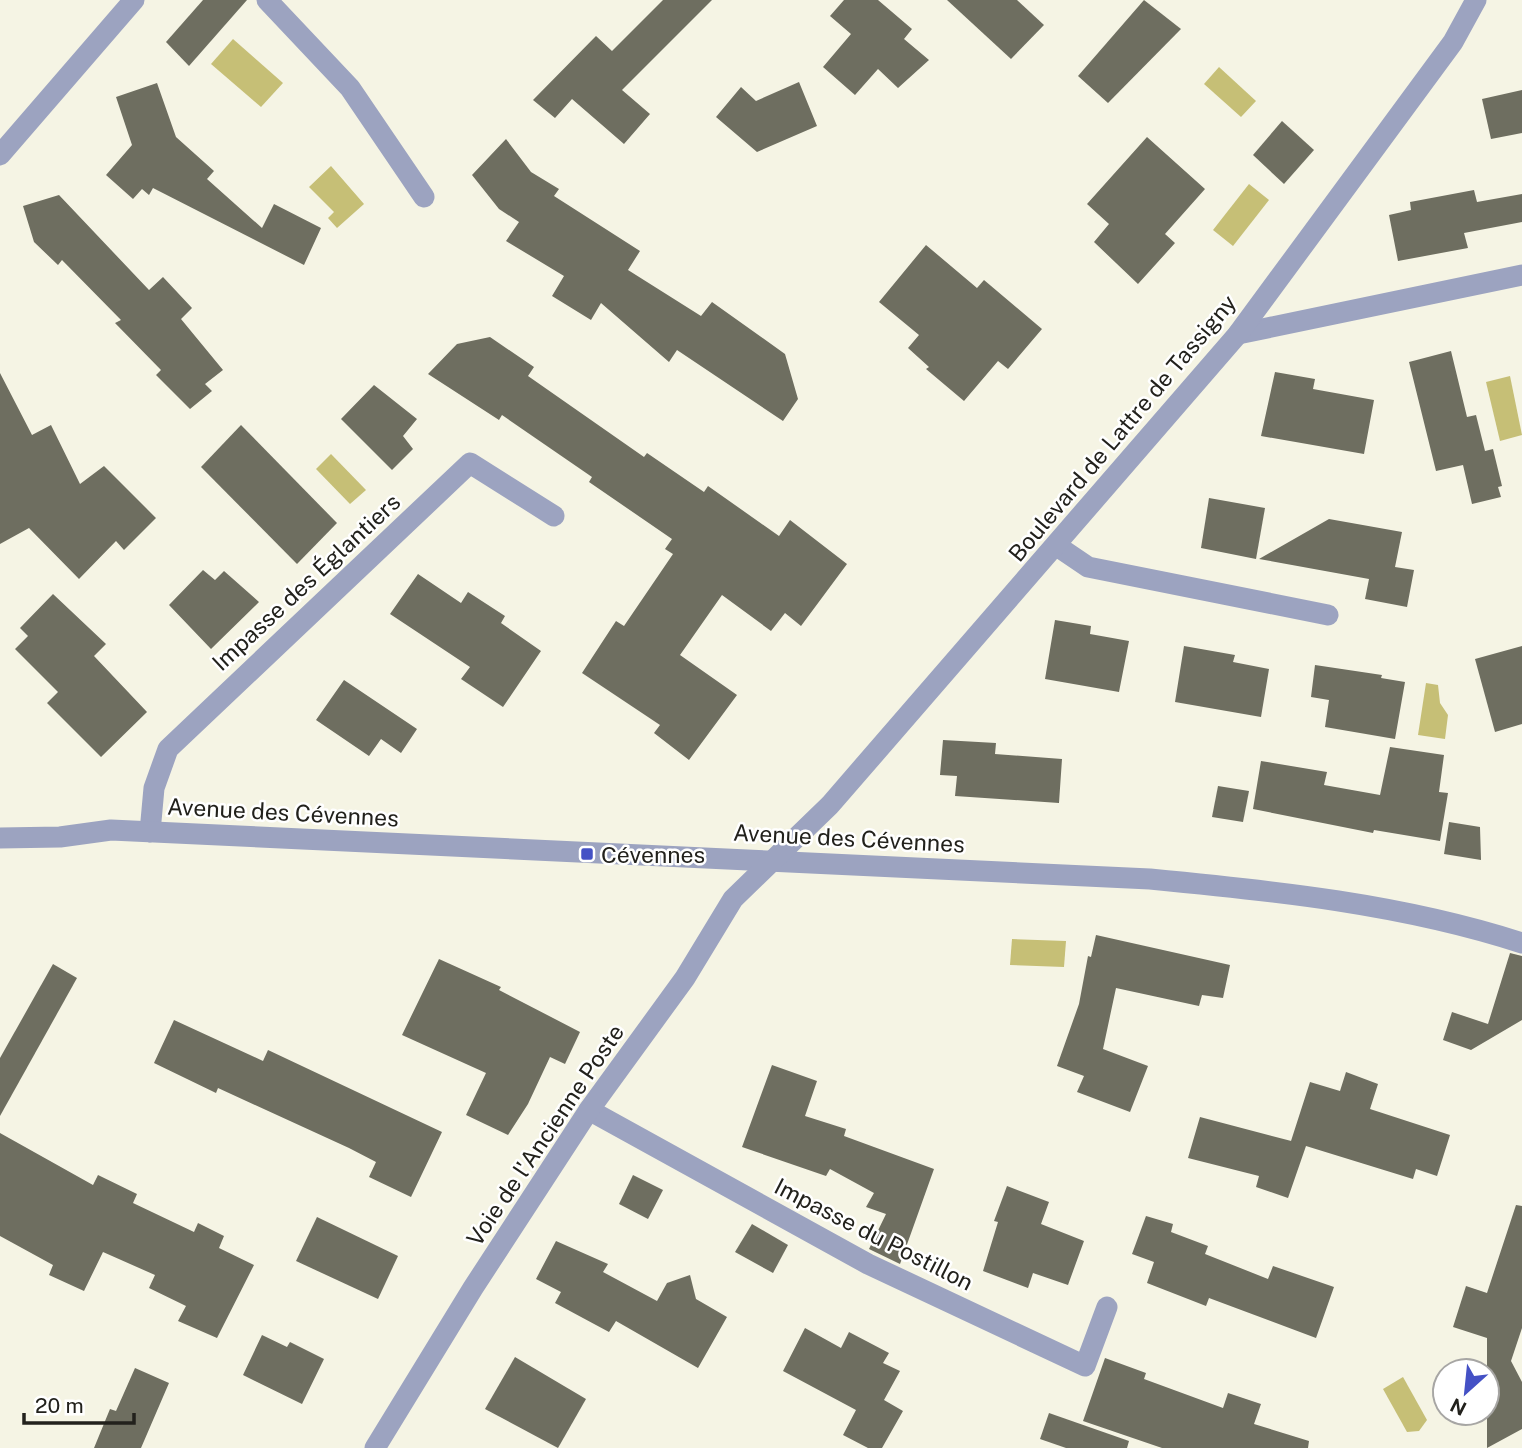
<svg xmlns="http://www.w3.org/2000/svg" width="1522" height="1448" font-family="'Public Sans',sans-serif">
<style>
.water{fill:#c6bf76}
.building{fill:#6e6e60}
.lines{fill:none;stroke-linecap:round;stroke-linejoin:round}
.minor{stroke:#9ca3c0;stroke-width:21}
.poi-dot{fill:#4451c5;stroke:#fff;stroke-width:2.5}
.labels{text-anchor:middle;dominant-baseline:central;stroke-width:5;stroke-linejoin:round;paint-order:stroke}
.street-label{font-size:23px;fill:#22211c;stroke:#fff}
.poi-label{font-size:23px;fill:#22211c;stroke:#fff;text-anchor:start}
</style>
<rect width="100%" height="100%" fill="#f5f4e4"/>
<!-- water -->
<g class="water">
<path d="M233,39L283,83L261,107L211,64Z"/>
<path d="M1219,67L1256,101L1241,117L1204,84Z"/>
<path d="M331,166L364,204L337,228L328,218L334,212L309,187Z"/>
<path d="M1249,184L1269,200L1233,246L1213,230Z"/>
<path d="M1510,376L1522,435L1500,441L1486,382Z"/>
<path d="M331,454L366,490L350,504L316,469Z"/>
<path d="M1426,683L1438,685L1440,703L1448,715L1445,739L1418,735Z"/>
<path d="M1012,939L1066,941L1064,967L1010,965Z"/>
<path d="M1403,1377L1427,1420L1419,1431L1407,1432L1383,1389Z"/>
</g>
<!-- building -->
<g class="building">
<path d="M203,0H247L189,66L166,42Z"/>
<path d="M663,0H712L622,90L650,114L624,144L572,99L555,118L533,100L596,36L612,51Z"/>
<path d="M844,0H878L912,29L904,39L929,60L898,88L878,69L855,95L823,67L851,34L830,16Z"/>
<path d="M947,0H1017L1044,25L1011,59Z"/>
<path d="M1144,0L1181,29L1108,103L1078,76Z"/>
<path d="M799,82L817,126L757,152L716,117L741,87L756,101Z"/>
<path d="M157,83L176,137L214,171L207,179L262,228L274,204L321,228L304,265L153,188L149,195L142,189L133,199L106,175L132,145L116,97Z"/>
<path d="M1522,90V133L1491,139L1482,99Z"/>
<path d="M1282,121L1314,150L1284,184L1253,155Z"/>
<path d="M1147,137L1205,189L1165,234L1175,243L1138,284L1094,242L1109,224L1087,204Z"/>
<path d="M506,139L531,172L559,189L554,196L640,251L628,270L701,316L712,302L785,354L798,399L783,421L677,350L669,362L601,303L591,320L552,296L564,276L506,241L519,222L499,209L472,175Z"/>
<path d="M1474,190L1477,202L1522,194V222L1464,233L1468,248L1398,261L1389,215L1411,210L1410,202Z"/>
<path d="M59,195L149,290L163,277L192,308L181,319L223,370L205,384L212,391L190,409L156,375L161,370L115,323L121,320L62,260L58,265L34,242L23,206Z"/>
<path d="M926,245L977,288L984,280L1042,329L1008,369L998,361L964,401L926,369L929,367L908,348L919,335L879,302Z"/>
<path d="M490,337L534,367L528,376L644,457L647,453L704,492L708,486L779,536L790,520L847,564L801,626L785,613L771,631L722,595L680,655L737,695L689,760L654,733L660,725L582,673L616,621L624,626L673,554L665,549L672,539L589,482L592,477L502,415L499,420L428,374L457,344Z"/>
<path d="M1451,351L1467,417L1476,415L1485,451L1493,449L1502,486L1498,487L1501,497L1472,504L1463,465L1436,471L1409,362Z"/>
<path d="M1275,372L1315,379L1313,389L1374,400L1364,454L1261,436Z"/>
<path d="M0,373L32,435L51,425L80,484L104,466L156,518L124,550L116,541L79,579L29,528L0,544Z"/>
<path d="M374,385L417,419L403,436L413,449L392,470L341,419Z"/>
<path d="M241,425L337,523L297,564L201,467Z"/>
<path d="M1209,498L1265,508L1256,559L1201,548Z"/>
<path d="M1329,519L1402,532L1395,567L1414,570L1407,607L1365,599L1369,579L1259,559Z"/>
<path d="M203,570L215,580L224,571L259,602L211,649L169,605Z"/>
<path d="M418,574L461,603L468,592L505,616L501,623L541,651L503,707L461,679L470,667L390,614Z"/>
<path d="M53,594L106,644L94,656L147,712L101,757L47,703L58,692L15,649L28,636L20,628Z"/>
<path d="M1055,620L1091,626L1090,634L1129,641L1119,692L1045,679Z"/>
<path d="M1184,646L1235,655L1233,662L1269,669L1261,717L1175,702Z"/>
<path d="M1522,646V724L1495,732L1475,659Z"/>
<path d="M1315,665L1382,675L1381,678L1405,682L1395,739L1325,727L1329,700L1311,697Z"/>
<path d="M344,680L417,729L401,753L381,739L369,756L316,720Z"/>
<path d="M943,740L996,743L995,754L1062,759L1059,803L955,796L957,776L940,775Z"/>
<path d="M1390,747L1444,755L1439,792L1448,793L1440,841L1374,830L1373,833L1253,809L1261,761L1327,772L1324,785L1380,795Z"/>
<path d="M1218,786L1249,791L1243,822L1212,817Z"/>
<path d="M1449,822L1480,827L1481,860L1444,854Z"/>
<path d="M1096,935L1230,965L1223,998L1202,995L1199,1006L1116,988L1103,1049L1148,1066L1130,1112L1077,1092L1084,1076L1057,1066L1079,1004L1088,956L1091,957Z"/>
<path d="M1510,953L1522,956V1020L1471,1050L1443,1040L1452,1012L1488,1024Z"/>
<path d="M439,959L501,987L499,990L580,1032L565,1064L550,1057L528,1104L508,1135L466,1115L486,1073L402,1035Z"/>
<path d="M53,964L77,978L0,1116V1058Z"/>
<path d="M174,1020L263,1061L268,1050L442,1132L411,1197L369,1177L376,1162L349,1148L218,1088L216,1093L154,1063Z"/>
<path d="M772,1065L817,1081L805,1116L846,1129L844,1136L934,1169L900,1264L869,1249L886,1214L866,1207L874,1193L830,1169L826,1176L742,1147Z"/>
<path d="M1346,1072L1378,1084L1370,1109L1450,1135L1437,1176L1416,1169L1413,1179L1306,1146L1288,1198L1256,1187L1259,1176L1188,1158L1200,1117L1299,1143L1291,1141L1310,1082L1340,1091Z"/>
<path d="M0,1133L93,1185L98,1175L137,1194L133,1203L194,1232L198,1223L224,1236L219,1248L254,1265L217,1338L178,1321L186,1306L149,1288L155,1275L103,1252L84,1291L49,1275L53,1265L0,1236Z"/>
<path d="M633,1175L663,1190L648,1219L619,1204Z"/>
<path d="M1007,1186L1049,1202L1041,1224L1084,1241L1068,1285L1033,1273L1028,1288L983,1271L998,1222L994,1221Z"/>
<path d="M1516,1205L1522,1206V1328L1511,1361L1522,1382V1429L1487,1448V1338L1453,1327L1466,1286L1487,1293Z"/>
<path d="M1146,1216L1173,1224L1171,1232L1208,1246L1205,1254L1268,1279L1273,1266L1334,1287L1316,1338L1209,1298L1206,1306L1147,1283L1154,1262L1132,1254Z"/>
<path d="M317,1217L398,1256L378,1299L296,1261Z"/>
<path d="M752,1224L788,1245L773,1273L735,1252Z"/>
<path d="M556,1241L608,1264L603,1272L657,1301L667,1283L690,1275L696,1299L727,1317L698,1368L616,1321L609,1332L555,1303L561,1292L536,1279Z"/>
<path d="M805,1328L841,1348L849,1332L889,1353L883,1363L900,1371L884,1400L903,1411L882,1448H868L843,1435L856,1410L783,1371Z"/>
<path d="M262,1335L287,1347L290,1342L324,1359L302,1404L243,1375Z"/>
<path d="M515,1357L586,1399L558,1448L485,1409Z"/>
<path d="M1105,1358L1146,1373L1144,1379L1223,1408L1228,1393L1261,1404L1254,1424L1309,1441L1308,1448H1162L1083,1421Z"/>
<path d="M135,1368L169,1383L141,1448H94L110,1409L116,1411Z"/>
<path d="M1049,1413L1129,1441L1127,1448H1066L1040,1439Z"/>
</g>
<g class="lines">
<!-- minor -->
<g class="minor">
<path d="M267,0L350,88L424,197"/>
<path d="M0,155L134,0"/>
<path d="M1238,334L1522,275"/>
<path d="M1057,546L1088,567L1328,615"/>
<path d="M150,832L154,788L168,749L470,463L554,516"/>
<path d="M0,838L60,837L111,830L1150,879C1275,891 1402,904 1522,943"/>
<path d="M589,1110L868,1264L1085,1366L1107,1307"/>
<path d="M375,1448L473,1288L589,1110L685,978L733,899L830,805L1238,334L1453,42L1476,0"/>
</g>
</g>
<!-- markers -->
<rect class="poi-dot" x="580" y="847" width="14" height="14" rx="3.5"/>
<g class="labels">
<!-- street labels -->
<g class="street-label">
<text transform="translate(1122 428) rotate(-50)">Boulevard de Lattre de Tassigny</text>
<text transform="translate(306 582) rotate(-43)">Impasse des Églantiers</text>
<text transform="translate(283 812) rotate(3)">Avenue des Cévennes</text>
<text transform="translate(849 838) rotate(3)">Avenue des Cévennes</text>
<text transform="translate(545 1135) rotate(-56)">Voie de l'Ancienne Poste</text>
<text transform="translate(874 1234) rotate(27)">Impasse du Postillon</text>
</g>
<!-- poi labels -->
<g class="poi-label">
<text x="601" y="854">Cévennes</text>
</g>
</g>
<!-- north arrow -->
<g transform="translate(1466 1392) rotate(207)"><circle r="33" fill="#ffffff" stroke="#a7a6a4" stroke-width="2"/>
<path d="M0-5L12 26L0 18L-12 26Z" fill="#4451c5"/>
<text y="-10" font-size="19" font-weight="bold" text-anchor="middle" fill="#22211c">N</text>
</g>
<!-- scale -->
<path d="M24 1413v10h110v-10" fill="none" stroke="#22211c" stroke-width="3.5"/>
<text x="35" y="1413" font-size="21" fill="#22211c" stroke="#ffffff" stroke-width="5" paint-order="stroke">20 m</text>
</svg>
